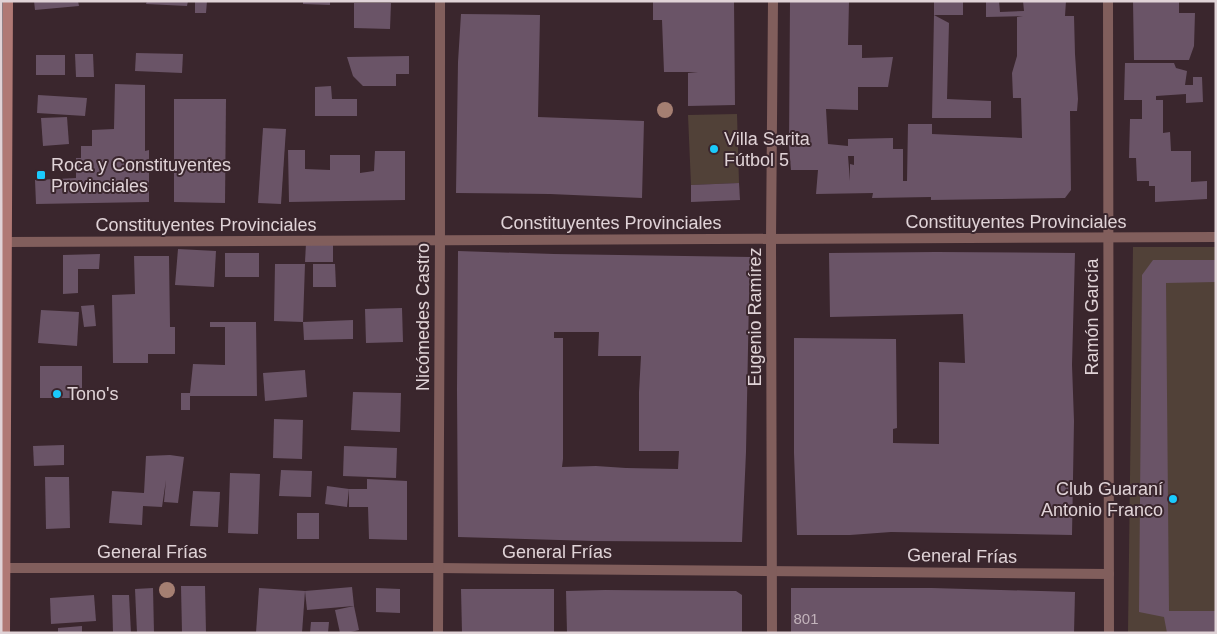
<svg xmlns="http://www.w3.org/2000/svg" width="1217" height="634" font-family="Helvetica,sans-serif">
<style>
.green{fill:#514138}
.building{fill:#6a5467;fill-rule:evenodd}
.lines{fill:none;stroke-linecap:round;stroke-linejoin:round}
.minor{stroke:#815e5c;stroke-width:10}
.secondary{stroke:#b07975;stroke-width:10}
.tree{fill:#a57f72}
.poi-dot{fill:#1acafc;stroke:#3a262d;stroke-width:2}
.labels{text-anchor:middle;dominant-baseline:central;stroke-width:4;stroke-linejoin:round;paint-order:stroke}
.number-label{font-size:15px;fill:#c2b3bb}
.poi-label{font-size:18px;fill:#e0d3d7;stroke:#3a262d;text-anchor:start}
.street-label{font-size:18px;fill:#e0d3d7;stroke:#3a262d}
</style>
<rect width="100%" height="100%" fill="#3a262d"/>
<!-- green -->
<g class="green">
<path d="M737,114L739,183L691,185L688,115Z"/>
<path d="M1133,247H1216V633H1128Z"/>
</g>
<!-- building -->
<g class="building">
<path d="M34,1H78L79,6L35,10Z"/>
<path d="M147,1H188L187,6L146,4Z"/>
<path d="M195,1H207L206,13H195Z"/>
<path d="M303,1H330V5L303,4Z"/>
<path d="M653,1H734L735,105L688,106V73L698,72H664L662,20H653Z"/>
<path d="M790,1H849L848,45H862V58L893,57L888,87H858V110L826,109L828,144L848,146V139L893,138V149H903V181H907L908,124H932V134L1022,138L1021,98H1013L1012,73L1017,56V17L1023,16L986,17V1H999L1000,12L1024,11L1023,1H1066L1065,16H1074L1075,54L1078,99L1077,111H1070L1071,190L1065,198L931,200V197L872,198L873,193L816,194L818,170H791L789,146ZM848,156H854V165L850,164V181Z"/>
<rect x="934" y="1" width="29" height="14"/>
<path d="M1133,1H1179V13H1195L1194,46L1189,60H1134Z"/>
<path d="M354,3H391L390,29L354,28Z"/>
<path d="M461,14L540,15L538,117L644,121L642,198L550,194L456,193L458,62Z"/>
<path d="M934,15L949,23L947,99L991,101V118H932Z"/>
<path d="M136,53L183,54L182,73L135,71Z"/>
<path d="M75,54H93L94,77H76Z"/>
<rect x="36" y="55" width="29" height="20"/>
<path d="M409,56V74H396V86H363L353,76L347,57Z"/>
<path d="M1125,63H1174L1176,68L1187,71L1185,85H1193V77H1202L1203,102L1186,103V94L1156,96V100H1163V133L1170,132L1171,151H1191V182L1207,181V199L1155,202V186H1149V181H1137L1136,158H1129L1130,119H1142V100H1124Z"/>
<path d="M115,84L145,85V151L149,150V202L36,204L35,180L76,178V158H81V146H92V130L114,129Z"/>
<path d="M331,86L332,99H357V116H315V87Z"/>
<path d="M38,95L87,98L85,116L37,113Z"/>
<path d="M174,99H226L225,203L174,202Z"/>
<path d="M67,117L69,144L43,146L41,118Z"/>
<path d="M263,128L286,129L281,204L258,203Z"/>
<path d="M288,150H305V169L330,170V155H360V173L374,171L375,151H405V200L289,202Z"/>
<path d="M739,183L740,200L691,202V185Z"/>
<path d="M306,243L333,244V262H305Z"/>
<path d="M178,249L216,251L214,287L175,285Z"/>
<path d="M458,251L554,254L751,257L749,297L746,452L742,542L593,541L458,537L457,390ZM554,332H599L598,356H641L639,392V451H679L678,469L626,468L596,466L562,467L563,459V338H554Z"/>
<path d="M936,252L1075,253L1072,365L1074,421L1072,535L891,532L850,535H797L794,453V338L896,339L897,428L893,429V443L939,444V362L965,363L963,314L830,317L829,253Z"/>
<rect x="225" y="253" width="34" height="24"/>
<path d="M100,254L99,269H78V293L63,294V255Z"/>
<path d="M134,256H169L170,327H175V354H148V363H113L112,295L135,294Z"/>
<path d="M1153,260H1216V282L1166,283L1169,611H1216V633H1167L1164,617L1139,612L1142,275Z"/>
<path d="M275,264H305L303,322L353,320V339L304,340L303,322L274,321Z"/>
<path d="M313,264H335L336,287H313Z"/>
<path d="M94,305L96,326L84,327L81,306Z"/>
<path d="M402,308L403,342L366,343L365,309Z"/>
<path d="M41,310L79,312L77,346L38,343Z"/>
<path d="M210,322H256L257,396H190V410H181V393H190L193,364L225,365V327H210Z"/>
<rect x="40" y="366" width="42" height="32"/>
<path d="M305,370L307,397L265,401L263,373Z"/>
<path d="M353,392L401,393L400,432L351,430Z"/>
<path d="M274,419L303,420L302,459L273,458Z"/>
<path d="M64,445V465L34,466L33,446Z"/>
<path d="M344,446L397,448L396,478L343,476Z"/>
<path d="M170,455L184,457L178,503L164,502L166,480L162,507L143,506L142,525L109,523L112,491L144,493L146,456Z"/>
<path d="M281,470L312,471L311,497L279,496Z"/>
<path d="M230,473L260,474L258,534L228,533Z"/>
<path d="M45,477H69L70,528L46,529Z"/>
<path d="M367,479L407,481V540L369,539L368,507H349V489L347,507L325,504L327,486L349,489H367Z"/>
<path d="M193,491L220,492L218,527L190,526Z"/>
<rect x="297" y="513" width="22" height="26"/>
<path d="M181,586H205L206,633H182Z"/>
<path d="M352,587L354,606L307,610L305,591Z"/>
<path d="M153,588L154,633H137L135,589Z"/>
<path d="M259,588L305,591L302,633H256Z"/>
<path d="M376,588L400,589V613L376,612Z"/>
<path d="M791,588H932L1075,592L1074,633H791Z"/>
<path d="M461,589H554V633H462Z"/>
<path d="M605,590L736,591L742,595V633H567L566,591Z"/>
<path d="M94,595L96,621L51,624L50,598Z"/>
<path d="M112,595H129L131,633H113Z"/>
<path d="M354,606L359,630L347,633H340L335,610Z"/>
<path d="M311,622H329L328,633H310Z"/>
<path d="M82,626V633H58V628Z"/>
</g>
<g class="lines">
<!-- minor -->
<g class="minor">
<path d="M1108,1L1109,633"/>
<path d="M6,242L1216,237"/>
<path d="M5,568H438L1109,574"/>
<path d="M438,633L440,240V1"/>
<path d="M772,633L771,239L773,1"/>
</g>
<!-- secondary -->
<path class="secondary" d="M5,633L8,1"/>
</g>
<!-- trees -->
<g class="tree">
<circle cx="665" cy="110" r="8"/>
<circle cx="167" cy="590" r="8"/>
</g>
<!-- markers -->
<g class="poi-dot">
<circle cx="714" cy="149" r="5"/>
<rect x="36" y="170" width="10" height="10" rx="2.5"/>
<circle cx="57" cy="394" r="5"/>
<circle cx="1173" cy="499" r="5"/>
</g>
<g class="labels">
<!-- number labels -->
<g class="number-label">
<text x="806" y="618">801</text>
</g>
<!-- poi labels -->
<g class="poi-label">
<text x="724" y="139">Villa Sarita<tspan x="724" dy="21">Fútbol 5</tspan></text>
<text x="51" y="165">Roca y Constituyentes<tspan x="51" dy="21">Provinciales</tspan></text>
<text x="67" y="394">Tono's</text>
<text x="1163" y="489" text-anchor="end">Club Guaraní<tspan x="1163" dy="21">Antonio Franco</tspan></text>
</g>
<!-- street labels -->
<g class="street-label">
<text x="1016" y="222">Constituyentes Provinciales</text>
<text x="611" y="223">Constituyentes Provinciales</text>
<text x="206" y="225">Constituyentes Provinciales</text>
<text transform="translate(423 317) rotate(-90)">Nicómedes Castro</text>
<text transform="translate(755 317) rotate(-90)">Eugenio Ramírez</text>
<text transform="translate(1092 317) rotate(-90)">Ramón García</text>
<text x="152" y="552">General Frías</text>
<text x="557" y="552">General Frías</text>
<text transform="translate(962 556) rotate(1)">General Frías</text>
</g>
</g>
<!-- border -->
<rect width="1217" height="634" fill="none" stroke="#e0d3d7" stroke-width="5"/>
</svg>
